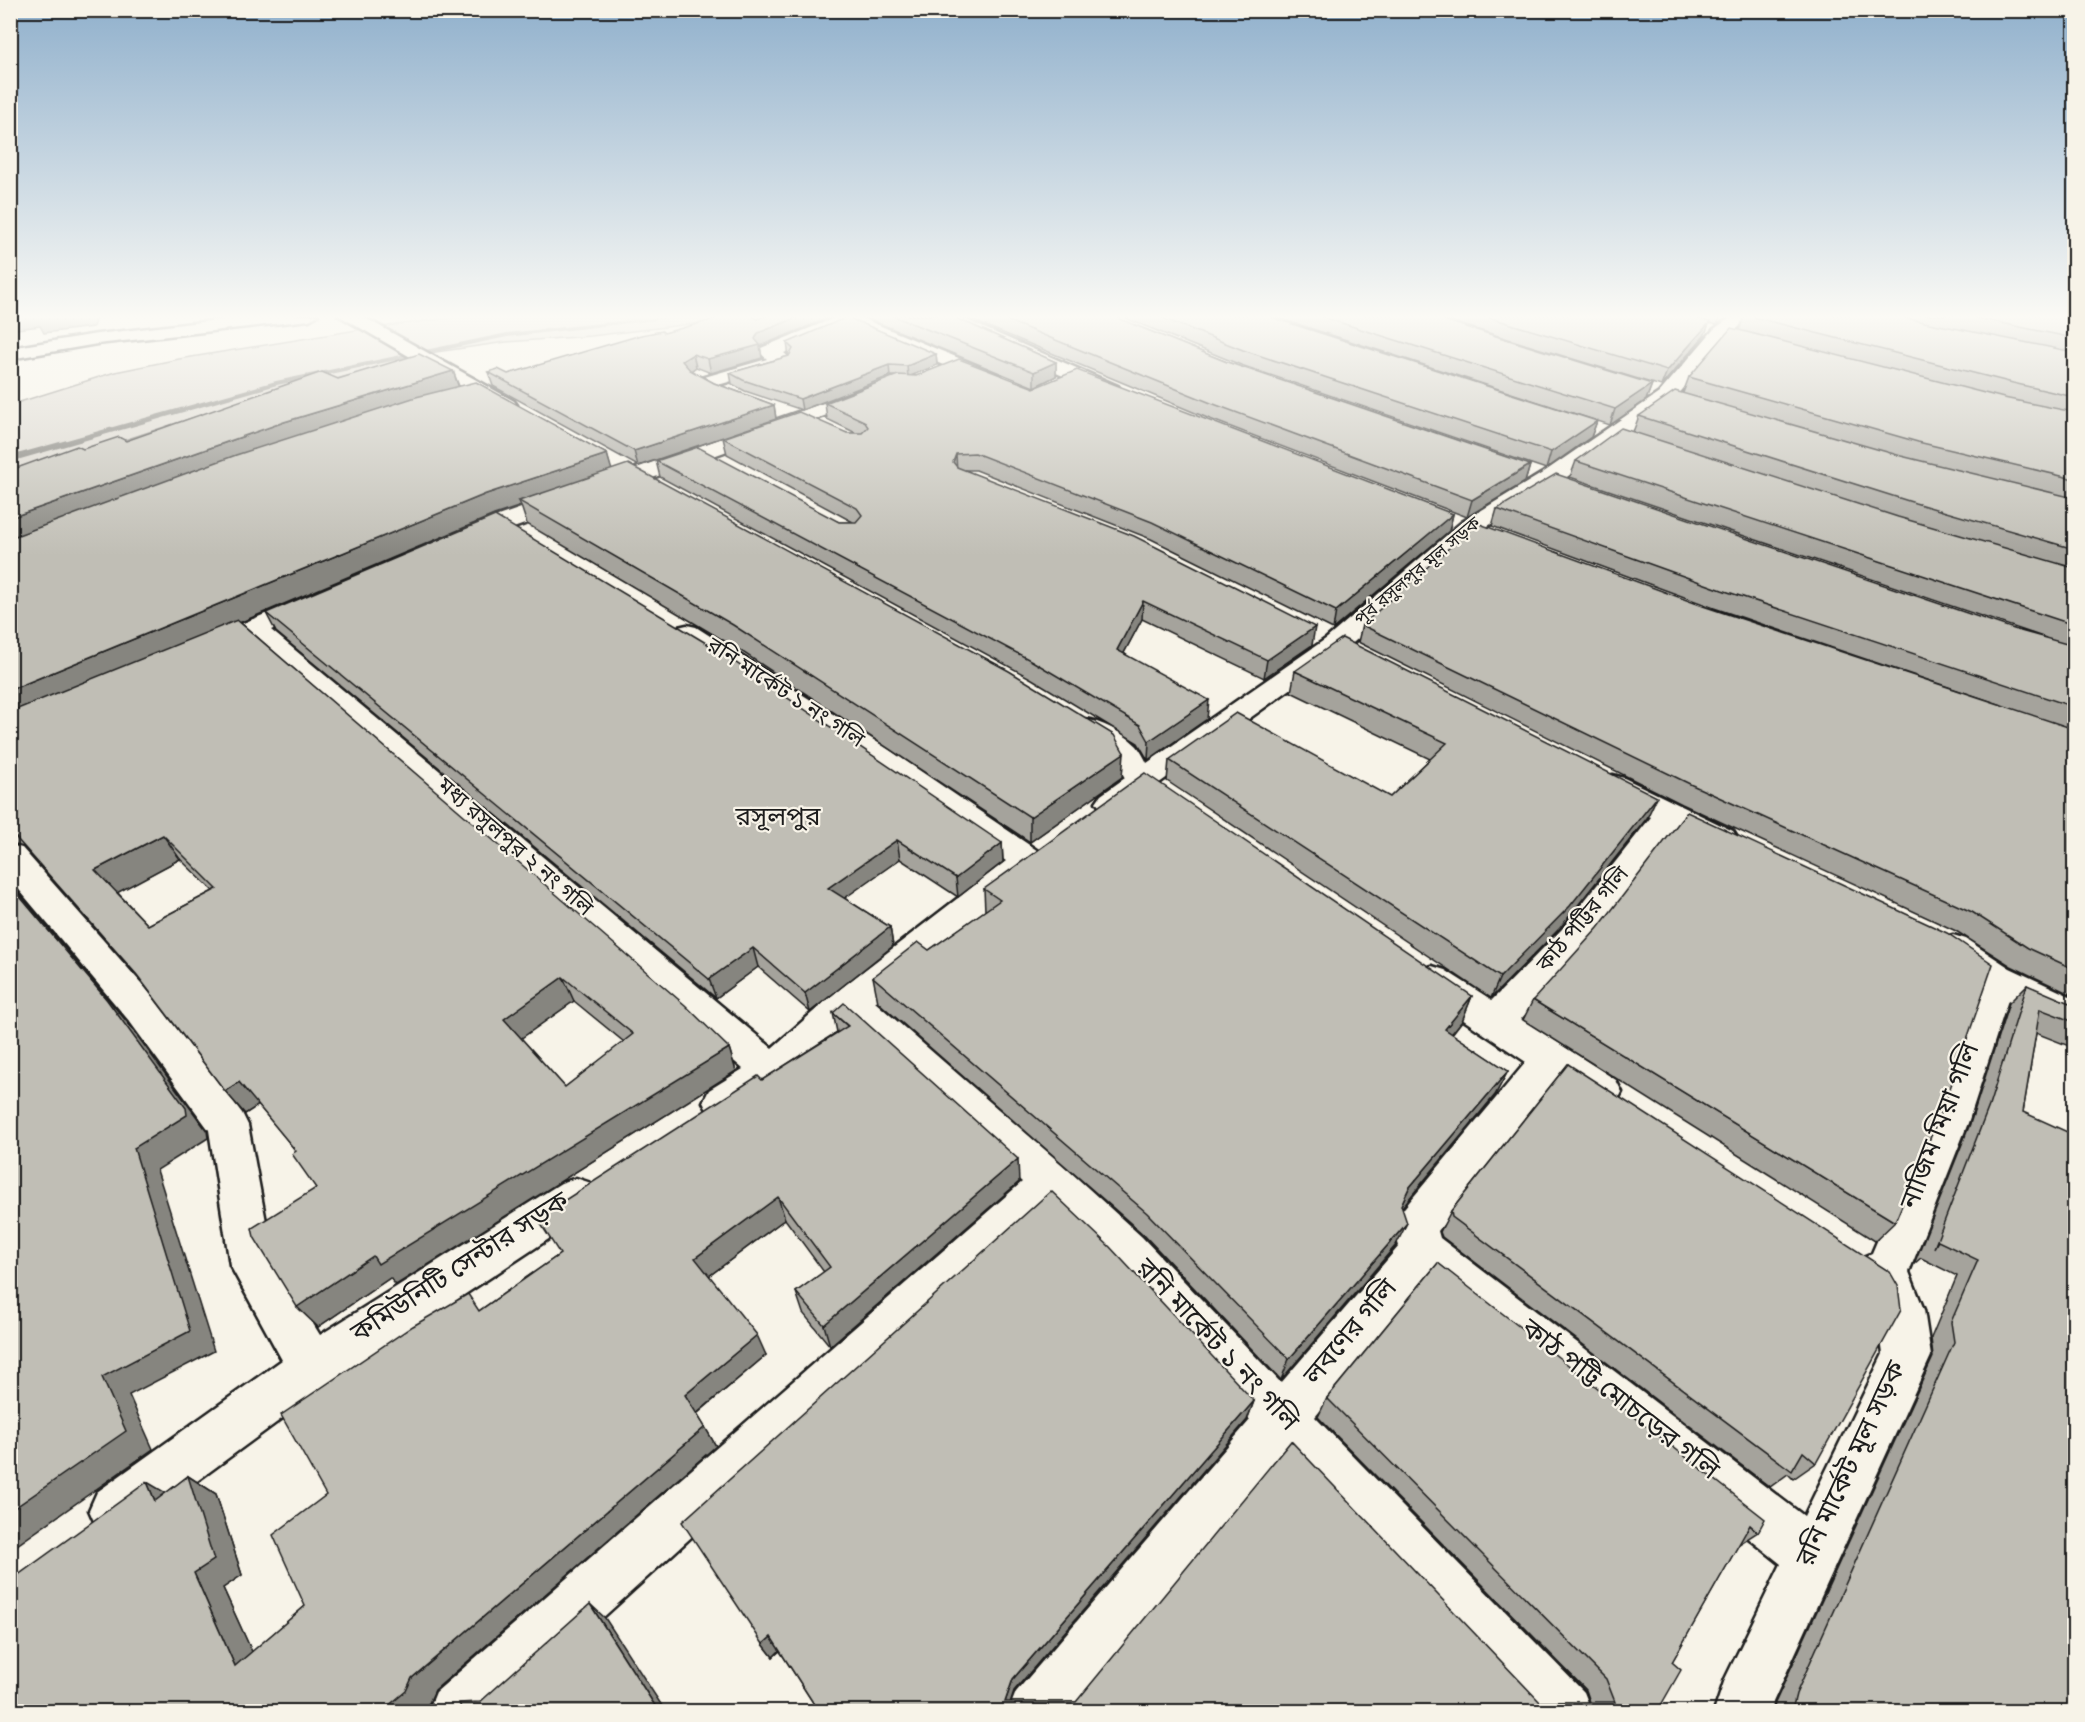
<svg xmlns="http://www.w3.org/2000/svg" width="2085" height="1722" font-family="'Gochi Hand','Noto Sans Bengali',sans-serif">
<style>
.green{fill:#d7d3cb;stroke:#7a7874;stroke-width:1.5}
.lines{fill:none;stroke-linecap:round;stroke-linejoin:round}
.stream{fill:#72716c;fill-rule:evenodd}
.minor-casing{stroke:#1c1c1c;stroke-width:5}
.highway-casing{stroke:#1c1c1c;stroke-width:5}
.minor{fill:#f7f3e8;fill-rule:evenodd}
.highway{fill:#f7f3e8;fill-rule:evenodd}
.wall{fill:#a5a39c;stroke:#1c1c1c;stroke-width:1.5;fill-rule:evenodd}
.shaded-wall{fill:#86857f;stroke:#1c1c1c;stroke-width:1.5}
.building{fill:#c0beb5;stroke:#1c1c1c;stroke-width:1.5;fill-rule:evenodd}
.labels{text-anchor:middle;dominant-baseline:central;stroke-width:4.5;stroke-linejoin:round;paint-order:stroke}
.far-street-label{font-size:18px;fill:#1c1c1c;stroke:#f7f3e8}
.street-label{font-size:22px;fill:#1c1c1c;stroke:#f7f3e8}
.quarter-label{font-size:26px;fill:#1c1c1c;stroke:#f7f3e8}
.near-street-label{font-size:27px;fill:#1c1c1c;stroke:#f7f3e8}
</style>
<rect width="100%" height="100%" fill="#f7f3e8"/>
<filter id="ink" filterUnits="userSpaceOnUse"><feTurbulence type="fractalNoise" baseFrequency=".0167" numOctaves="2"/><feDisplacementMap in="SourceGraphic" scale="12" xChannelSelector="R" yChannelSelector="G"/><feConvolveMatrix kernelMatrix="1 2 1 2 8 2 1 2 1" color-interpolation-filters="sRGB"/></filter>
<g filter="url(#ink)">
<!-- green -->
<path class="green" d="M474,315H766L591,336L506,342L436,352L192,418L11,477L10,405L115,372L179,359L363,329Z"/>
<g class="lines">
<!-- stream -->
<path class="stream" d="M676,315H700L507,337L277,385L10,462V456L276,381L507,333Z"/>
<!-- minor casing -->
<g class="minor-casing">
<g id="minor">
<path d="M338,315H360L514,401L517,405L514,409H500Z"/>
<path d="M842,315H854L1000,375L1003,379L1000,383H986L848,325L784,353L792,360L790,364L708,388L698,382L701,378L767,359L759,352L761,348Z"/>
<path d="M930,315H954L1118,386L1121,390L1118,394H1104L933,319Z"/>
<path d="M1734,315H1754L1726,337L1673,401L1557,484L1478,532L1345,650L1123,809L1112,813L1101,809L1096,802L1101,795L1125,778L1114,758L1075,732L1070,726L1075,720C1092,715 1125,733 1137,746C1141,751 1144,757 1147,763L1327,638L1462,522L1541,474L1659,393L1714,329Z"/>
<path d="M867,388L877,394L874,398L472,543H456L452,538L456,533L495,517Z"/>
<path d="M311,595L320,598L324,603L320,608L271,630L772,1048L836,992L1006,861L866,763L678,639L674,633L678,627L687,625L696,627L888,749L1041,853L1046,861L1041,869L1035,871L875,1002L1067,1169L1142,1237L1281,1383L1399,1246L1393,1227L1400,1213L1526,1062L1419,990L1414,980L1419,970L1432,966L1445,970L1492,1000L1562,929L1651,817L1602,792L1598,785L1602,778L1613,775L1624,778L1733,831L1738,839L1733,847L1722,850L1675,829L1586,947L1521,1019L1616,1080L1622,1092L1616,1104L1602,1109L1588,1104L1556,1082L1438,1231L1440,1238L1804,1516L1883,1354L1876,1301L1863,1287L1857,1272L1863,1257L1872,1253L1928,1123L1977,983L1940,959L1935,949L1940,939L1953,935L1966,939L2010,968L2074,998V1029L2008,1000L1968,1123L1909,1272L1924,1310L1931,1356L1773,1702L1772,1712H1714L1725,1679L1781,1564L1426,1281L1315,1417L1584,1692L1592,1712H1524L1283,1456L1073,1712H1008L1016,1692L1250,1420L1110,1267L1051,1210L499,1712H428L436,1692L1022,1182L849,1024C828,1044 748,1120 722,1119C718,1119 713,1115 709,1114L703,1102L709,1090L743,1069L250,639L217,654L207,656L197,654L194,648L197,642Z"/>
<path d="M10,845L22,848L156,1000L242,1113L248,1125L273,1259L320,1335L561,1183L576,1178L591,1183L597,1197L591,1211L329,1384L133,1528L115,1536L97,1528L89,1510L97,1492L282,1360L230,1265L209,1130L130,1022L10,879Z"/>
</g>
</g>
<!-- highway casing -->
<g class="highway-casing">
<path id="highway" d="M262,315H318L309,320L97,344L10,359V348L97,334Z"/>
</g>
<!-- minor -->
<use href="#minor" class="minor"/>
<!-- highway -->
<use href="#highway" class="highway"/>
</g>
<!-- wall -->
<g class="wall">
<path d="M771,315H834V316L760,346L762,358L711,373L696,367L691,371L714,383L774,405L776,419L638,466L493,386L488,372L508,374L664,333L757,319Z"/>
<path d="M864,315H949L1056,362V376L1034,387L864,317Z"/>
<path d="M960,315H1110L1227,362L1530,465L1525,482L1467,517L1210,419Z"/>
<path d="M1118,315H1264L1597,421L1591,437L1546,469L1241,365Z"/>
<path d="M1269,315H1427L1652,384L1646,400L1610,425Z"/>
<path d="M1430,315H1730L1717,325L1709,323L1704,336L1661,386Z"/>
<path d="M1745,315H2074V996L2011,966L1956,931L1682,804L1358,642L1362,625L1703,606L2002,705L1714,608L1492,526L1497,509L2017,630L2046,638L1570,477L1576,461L1633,432L1639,416L1683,393L1689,377L1739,330Z"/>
<path d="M787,343L936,354L937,365L911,375L1034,388L1453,514L1449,531L1333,629L1151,539L976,470H965L1312,645L1264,678L1142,619L1124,653L1207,719L1148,760L1138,743L1032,679L660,477L656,461L839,522H853L727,454L723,438L856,433L827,419L825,403L895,376H890L802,410L745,391L732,384L730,373L789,356Z"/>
<path d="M453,371L459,386L607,454L611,470L1122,777L1030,842L738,649L527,524L521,506L494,515L241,623L729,1048L736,1071L396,1285L390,1278L318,1327L316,1188L296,1151L258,1105L245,1114L225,1091L138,977L24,847L10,844V467L17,468L83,449L126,441L338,379ZM180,859L213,891L148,925L117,892ZM574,1001L624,1042L565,1087L521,1038Z"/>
<path d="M266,613L1002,843L1003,862L958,897L900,859L844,898L890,927L893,946L810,1012L758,967L716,998L276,632Z"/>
<path d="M1295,671L1647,818L1560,928L1491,998L1167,781L1169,760L1390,797L1430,759L1291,692Z"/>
<path d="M984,889L1472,996L1462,1021L1452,1034L1508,1071L1495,1095L1402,1207L1396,1245L1281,1380L1144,1235L878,1002L873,977L929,950L985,911Z"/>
<path d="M2027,985L2074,1022V1048L2036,1033L2023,1112L2074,1712H1773L1775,1703L1933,1357L1931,1338L1957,1276L1921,1258L1914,1264L1970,1124L2009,1003Z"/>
<path d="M1533,1000L1895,1222L1875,1241L1523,1020Z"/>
<path d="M833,1013L1019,1182L830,1346L803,1313L796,1292L824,1272L785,1219L709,1276L766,1355L697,1414L716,1446L435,1690L429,1703L419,1712H10L166,1493L188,1476L216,1494L242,1575L223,1588L252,1652L305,1606L326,1495L480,1310L560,1254L762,1080L837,1032Z"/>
<path d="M1568,1064L1816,1463L1793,1479L1788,1474L1770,1487L1442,1237L1440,1232L1451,1211Z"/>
<path d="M1438,1263L1758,1532L1739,1544L1672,1662L1657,1712H819L780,1651L773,1657L763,1644L1254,1401L1247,1420L1014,1691L1010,1702H1590L1586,1690L1318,1417L1327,1398Z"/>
</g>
<!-- shaded-wall -->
<g class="shaded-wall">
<path d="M10,315H118L96,318L93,327L44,333L40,326L10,330Z"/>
<path d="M803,315H834V316L760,346L762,358L711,373L708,359L755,339L758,333Z"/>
<path d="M1720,315H1730L1717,325Z"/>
<path d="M1710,322L1704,336L1661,386L1667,371Z"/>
<path d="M693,354L696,367L685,375L682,361Z"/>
<path d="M936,354L937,365L908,377L907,366Z"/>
<path d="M1056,362V376L1034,387V372Z"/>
<path d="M889,365L890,376L802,410L800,399Z"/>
<path d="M453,371L460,391L10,545V518L284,422Z"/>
<path d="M1652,384L1646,400L1610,425L1615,409Z"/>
<path d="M774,405L776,419L638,466L634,451Z"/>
<path d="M1597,421L1591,437L1546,469L1551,452Z"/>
<path d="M607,454L613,474L519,501L521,506L494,515L10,720V690L486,494Z"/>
<path d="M956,454L957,471L953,462Z"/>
<path d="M1530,465L1525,482L1467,517L1472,500Z"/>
<path d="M1453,514L1449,531L1333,629L1336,611Z"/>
<path d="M1143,601L1142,619L1116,668L1117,650Z"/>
<path d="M1315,627L1312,645L1264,678L1267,660Z"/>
<path d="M1209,700L1207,719L1148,760L1149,741Z"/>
<path d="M1124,753L1122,777L1030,842V817Z"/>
<path d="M1657,797L1647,818L1560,928L1491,998L1500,977Z"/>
<path d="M163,835L180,859L115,894L95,870Z"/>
<path d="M897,840L900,859L832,907L828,888Z"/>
<path d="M1002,843L1003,862L958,897L956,878Z"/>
<path d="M10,883L128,1023L207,1131L208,1138L157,1170L214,1351L129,1395L153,1449L10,1550V1511L102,1377Z"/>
<path d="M890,927L893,946L810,1012L805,993Z"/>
<path d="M753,948L758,967L716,998L709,979Z"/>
<path d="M563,977L574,1001L516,1042L504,1019Z"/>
<path d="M1472,996L1462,1021L1435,1054L1445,1029Z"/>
<path d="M729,1048L736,1071L396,1285L390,1278L318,1327L297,1307L373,1256Z"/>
<path d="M1508,1071L1495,1095L1398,1212L1409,1188Z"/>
<path d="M239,1082L259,1105L245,1114L225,1091Z"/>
<path d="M1018,1159L1019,1182L830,1346L824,1325Z"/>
<path d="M778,1197L785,1219L705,1279L695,1258Z"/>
<path d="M1407,1223L1396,1245L1281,1380L1289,1359Z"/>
<path d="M757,1335L766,1355L696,1414L685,1395Z"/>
<path d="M1254,1401L1247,1420L1014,1691L1007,1712L1005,1702L1013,1679Z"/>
<path d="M705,1427L716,1446L435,1690L429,1703L419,1712H381L412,1678Z"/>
<path d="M188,1476L216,1494L242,1575L223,1588L264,1678L235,1666L194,1573Z"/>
<path d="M147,1482L176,1499L155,1501Z"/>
<path d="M590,1604L605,1618L666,1712H659Z"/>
<path d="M771,1637L780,1650L773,1657L763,1644Z"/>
</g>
<!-- building -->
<g class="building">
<path d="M730,315H750L757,319L771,315H803L758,333L755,339L760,345L708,359L693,354L682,361L690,370L714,383L774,405L634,451L488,372L498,369L508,374L641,335L662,331L664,333Z"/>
<path d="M891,315H949L1056,362L1034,372Z"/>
<path d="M994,315H1110L1227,362L1530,465L1472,500L1211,403Z"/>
<path d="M1155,315H1264L1597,421L1551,452L1243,350Z"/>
<path d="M1316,315H1427L1652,384L1615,409Z"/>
<path d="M1481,315H1683L1710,322L1667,371Z"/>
<path d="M1745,315H1889L2074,352V397L2013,383Z"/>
<path d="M1962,315H2074V338Z"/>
<path d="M847,317L936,354L907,366L889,365L800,399L743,380L730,373L789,356L793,349L787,343Z"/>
<path d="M1731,328L2004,398L2074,412V479L1918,442L1689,377Z"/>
<path d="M419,354L453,371L284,422L10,518V467L13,466L17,468L77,446L83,449L119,437L126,441L322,372L338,379Z"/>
<path d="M959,359L1034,388L1077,370L1453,514L1336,611L1152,522L975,453L956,454L953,462L957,467L1134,536L1315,627L1267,660L1143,601L1117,650L1209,700L1149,741L1140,725L1032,661L656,461L698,447L839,522H856L862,515L857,508L723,438L799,412L847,433H862L868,427L864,421L825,403L898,375L916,376Z"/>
<path d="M476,382L607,454L486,494L10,690V538L236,455L416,397Z"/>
<path d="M1675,391L1901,456L2074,498V549L1915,503L1639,416Z"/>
<path d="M1621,428L1898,517L2074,568V625L1576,461Z"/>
<path d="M628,464L1009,671L1114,735L1124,753L1030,817L733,625L519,501Z"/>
<path d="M1556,474L2017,630L2074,646V707L1722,590L1497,509Z"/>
<path d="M495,516L711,646L1002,843L956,878L897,840L828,888L890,927L805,993L753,948L709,979L266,613Z"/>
<path d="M1477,523L1703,606L2074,729V969L2028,948L1972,912L1692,785L1362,625Z"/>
<path d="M237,620L685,1005L729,1048L378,1264L373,1256L297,1307L254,1237L252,1228L316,1188L292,1154L296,1151L239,1082L225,1091L137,975L10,831V712ZM163,835L217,889L148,925L95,870ZM563,977L633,1034L565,1087L504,1019Z"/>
<path d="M1342,638L1657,797L1570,906L1500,977L1169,760L1236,713L1390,797L1447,743L1295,671Z"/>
<path d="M1145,773L1472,996L1445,1029L1508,1071L1409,1188L1401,1205L1407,1223L1289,1359L1147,1213L873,977L918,942L929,950L1000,900L984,889Z"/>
<path d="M1687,812L1947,933L1993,964L1945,1103L1895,1222L1533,1000L1598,928Z"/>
<path d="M10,885L107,1000L186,1108L187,1115L134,1148L190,1331L102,1377L126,1431L10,1511Z"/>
<path d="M2027,985L2074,1005V1022L2040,1009L2023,1112L2074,1135V1712H1793V1706L1796,1694L1954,1342L1951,1322L1978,1260L1938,1241L1934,1248L1989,1106Z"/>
<path d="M844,1003L1018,1159L824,1325L796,1292L830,1267L778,1197L695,1258L757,1335L685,1395L705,1427L412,1678L406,1691L381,1712H10V1581L147,1482L155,1501L188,1476L214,1560L194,1573L235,1666L305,1606L273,1535L326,1495L281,1415L413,1326L468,1294L479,1311L560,1254L537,1218L758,1076L762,1080L848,1026L833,1013Z"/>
<path d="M1568,1064L1890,1272L1898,1286L1901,1310L1816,1463L1803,1452L1792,1471L1452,1217L1451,1211Z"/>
<path d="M1051,1191L1110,1247L1254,1401L1013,1679L1005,1702H1076L1291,1441L1540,1702H1615L1606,1679L1327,1398L1438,1263L1765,1519L1758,1532L1750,1525L1672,1662L1681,1670L1657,1712H819L771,1637L763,1644L682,1522Z"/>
<path d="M590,1604L659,1712H463L459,1703L480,1702Z"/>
</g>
</g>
<!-- sky -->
<linearGradient id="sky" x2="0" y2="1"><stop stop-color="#90b0cc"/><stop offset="0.57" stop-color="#fbfaf5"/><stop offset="1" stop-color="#fbfaf5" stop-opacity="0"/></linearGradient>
<rect width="2085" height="556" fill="url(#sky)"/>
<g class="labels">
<!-- far-street labels -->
<g class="far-street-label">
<text transform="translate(1419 573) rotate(-40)">পূর্ব রসুলপুর মূল সড়ক</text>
</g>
<!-- street labels -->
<g class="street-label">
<text transform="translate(784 695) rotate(33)">রনি মার্কেট ১ নং গলি</text>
<text transform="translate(513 849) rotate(41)">মধ্য রসুলপুর ২ নং গলি</text>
<text transform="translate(1585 921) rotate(-50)">কাঠ পট্টির গলি</text>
</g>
<!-- quarter labels -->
<g class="quarter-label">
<text x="778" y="820">রসূলপুর</text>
</g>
<!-- near-street labels -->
<g class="near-street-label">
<text transform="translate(1943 1127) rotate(-69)">নাজিম মিয়া গলি</text>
<text transform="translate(462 1270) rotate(-33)">কমিউনিটি সেন্টার সড়ক</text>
<text transform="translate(1353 1334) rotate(-50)">লবণের গলি</text>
<text transform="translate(1215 1347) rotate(47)">রনি মার্কেট ১ নং গলি</text>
<text transform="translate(1618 1402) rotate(38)">কাঠ পট্টি মোচড়ের গলি</text>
<text transform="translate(1854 1465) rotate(-65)">রনি মার্কেট মূল সড়ক</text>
</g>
</g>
<!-- margin -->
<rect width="2085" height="1722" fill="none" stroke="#f7f3e8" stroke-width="36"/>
<rect x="18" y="18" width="2049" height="1686" fill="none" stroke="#1c1c1c" stroke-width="2" filter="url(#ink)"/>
</svg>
